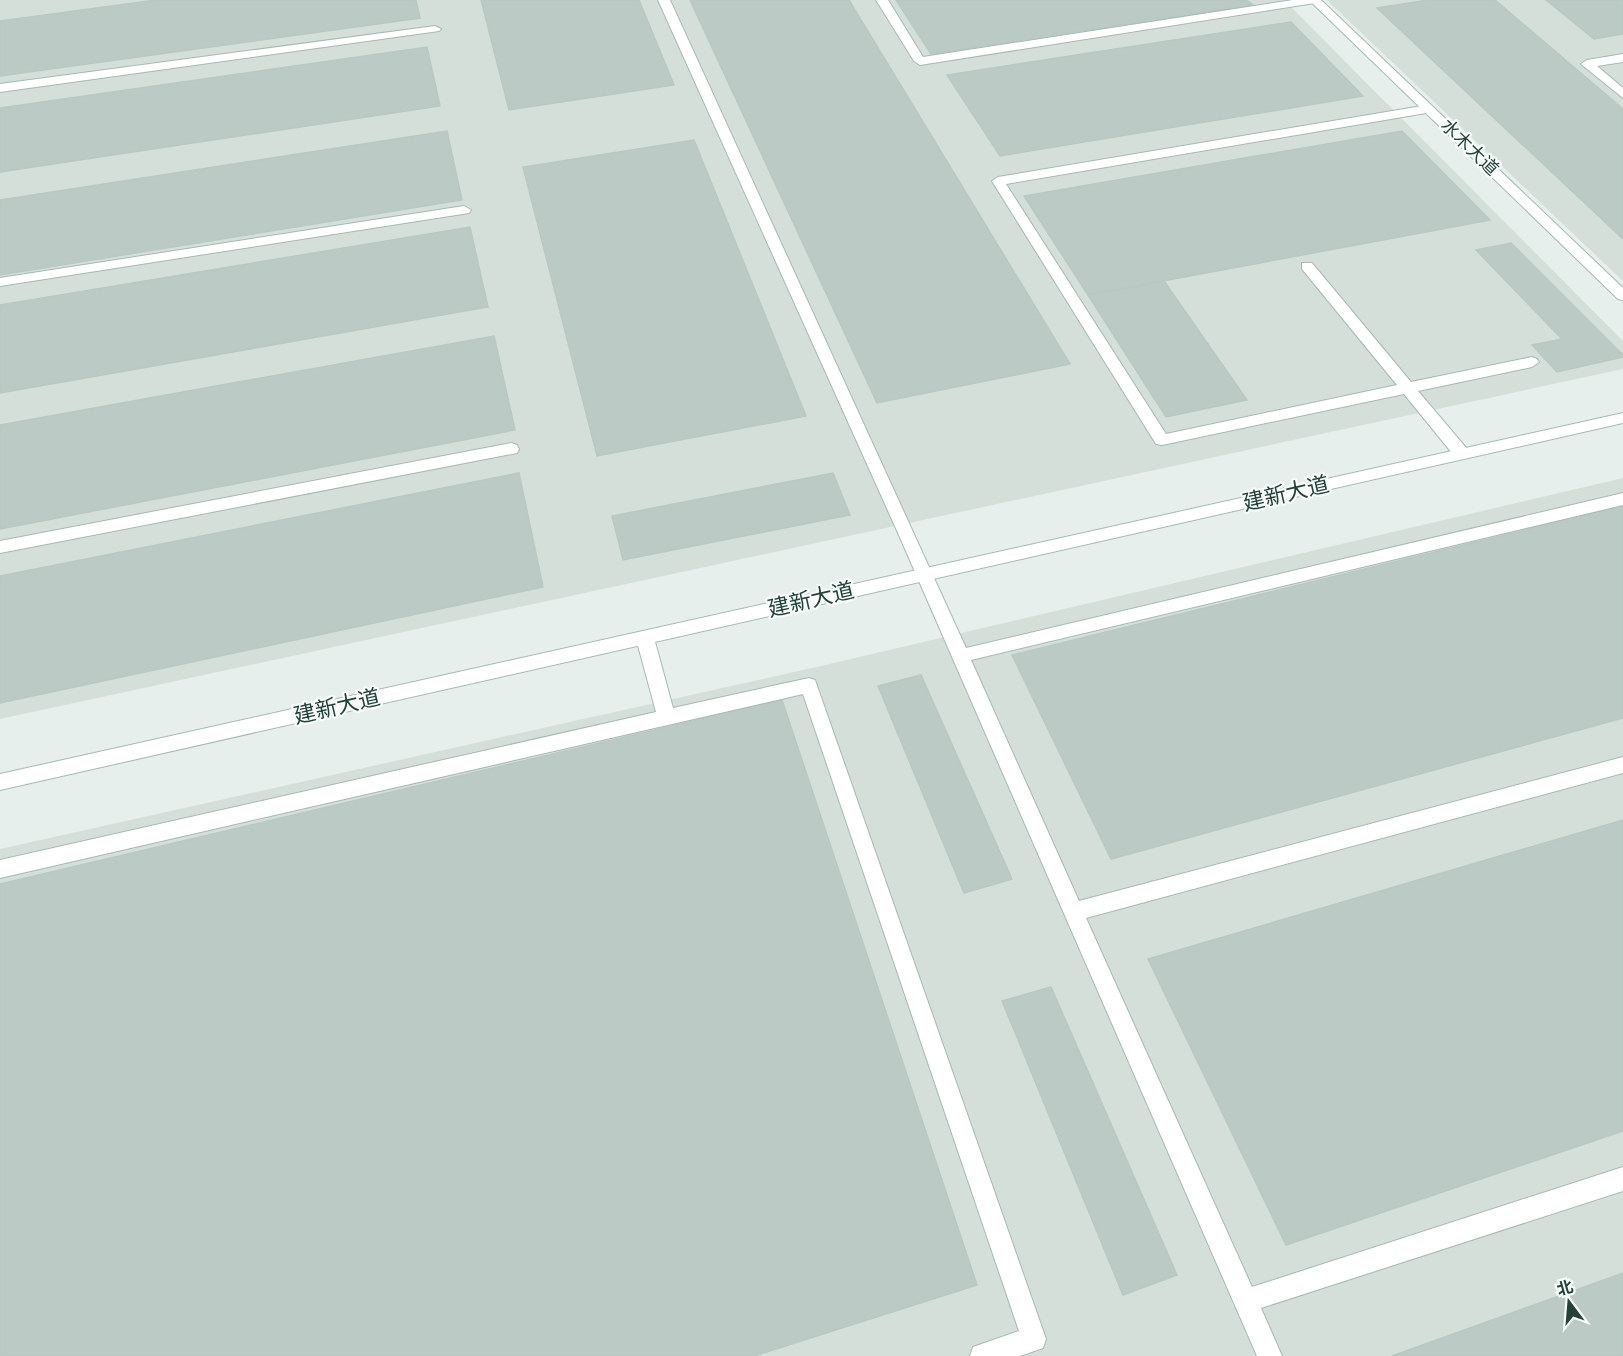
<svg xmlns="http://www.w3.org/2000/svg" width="1623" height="1356" font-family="'Alegreya Sans','Noto Sans SC',sans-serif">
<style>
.built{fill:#d4dfda}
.building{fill:#bbcac4;stroke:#b8c9c2;stroke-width:1.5}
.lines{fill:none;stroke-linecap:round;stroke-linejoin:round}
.service-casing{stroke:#a8b8b2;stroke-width:2}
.minor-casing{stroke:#a8b8b2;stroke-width:2}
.tertiary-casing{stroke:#a8b8b2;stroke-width:2}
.service{fill:#fff;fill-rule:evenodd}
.minor{fill:#fff;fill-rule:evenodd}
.tertiary{fill:#fff;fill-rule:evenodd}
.labels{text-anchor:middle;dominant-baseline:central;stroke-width:4.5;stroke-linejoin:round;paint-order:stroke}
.far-street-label{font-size:18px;fill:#24423a;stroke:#f7fbf9}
.street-label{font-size:22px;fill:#24423a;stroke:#f7fbf9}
</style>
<rect width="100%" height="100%" fill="#e6efeb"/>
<!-- built -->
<g class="built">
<path d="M0,0H1284L1623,341V369L0,719Z"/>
<path d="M1327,0H1623V281L1333,6Z"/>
<path d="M1623,478V1356H0V849L821,666Z"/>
</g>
<!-- building -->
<g class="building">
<path d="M156,0H416L420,18L0,76V21Z"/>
<path d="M481,0H639L674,85L509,110Z"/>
<path d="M690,0H849L1070,364L877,403Z"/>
<path d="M896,0H1247L1253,5L931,54Z"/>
<path d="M1428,0H1495L1623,109V239L1377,8Z"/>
<path d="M1546,0H1623V34L1594,39Z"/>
<path d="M1291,22L1363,96L1000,156L947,75Z"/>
<path d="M427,47L440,106L0,172V108Z"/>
<path d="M447,131L462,200L0,275V200Z"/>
<path d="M1402,131L1490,220L1088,295L1024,196Z"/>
<path d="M694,140L806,416L597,456L523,167Z"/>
<path d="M470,227L488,307L0,393V305Z"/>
<path d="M1511,243L1623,355V357L1557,372L1532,345L1562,339L1476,250Z"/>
<path d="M1164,281L1247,400L1166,417L1088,295Z"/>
<path d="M494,336L515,430L0,529V425Z"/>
<path d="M519,473L543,587L0,703V576Z"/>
<path d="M833,473L850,515L623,560L612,516Z"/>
<path d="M1623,506V718L1111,859L1012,655Z"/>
<path d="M921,675L1012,879L964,893L878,686Z"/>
<path d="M782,700L977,1285L754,1356H0V884Z"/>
<path d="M1623,820V1131L1286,1245L1148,959Z"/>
<path d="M1051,987L1177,1275L1123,1295L1002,1001Z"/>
<path d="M1623,1273V1356H1392Z"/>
</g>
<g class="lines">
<!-- service casing -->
<g class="service-casing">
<g id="service">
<path d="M658,0H670L966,648L1623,493V505L971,660L1079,901L1623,757V773L1086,918L1252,1287L1623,1167V1191L1261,1308L1282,1356H1257L898,533Z"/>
<path d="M876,0H888L923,57L1293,0H1321L1315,3L920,65L914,61Z"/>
<path d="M435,26L441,29L439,31L0,92V84Z"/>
<path d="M1623,54V62L1597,66L1623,88V98L1581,64L1587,60Z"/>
<path d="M1428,105L1434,109L1432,112L1006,184L1166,434L1397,385L1302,269V263H1312L1411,382L1532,357L1537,359L1539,362L1532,367L1418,391L1468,450L1470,454L1468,458H1456L1404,394L1162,445L1156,444L992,181L998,177Z"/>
<path d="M464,206L471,210L469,213L0,286V278Z"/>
<path d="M511,443L517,445L519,449L517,453L0,553V541Z"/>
<path d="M645,631L651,633L654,638L673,708L809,678L815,680L1046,1339L1043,1348L1020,1356H970L973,1347L1019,1331L803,694L0,878V860L656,712L636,638L639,633Z"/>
</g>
</g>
<!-- minor casing -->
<g class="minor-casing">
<path id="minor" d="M1309,0H1321L1623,288V300L1618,299Z"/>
</g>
<!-- tertiary casing -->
<g class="tertiary-casing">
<path id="tertiary" d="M1623,413V423L0,790V774Z"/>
</g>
<!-- service -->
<use href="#service" class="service"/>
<!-- minor -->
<use href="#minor" class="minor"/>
<!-- tertiary -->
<use href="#tertiary" class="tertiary"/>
</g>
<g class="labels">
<!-- far-street labels -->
<g class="far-street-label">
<text transform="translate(1469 148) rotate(44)">水木大道</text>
</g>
<!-- street labels -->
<g class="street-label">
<text transform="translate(1286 494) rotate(-13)">建新大道</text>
<text transform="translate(811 600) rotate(-13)">建新大道</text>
<text transform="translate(337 707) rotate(-13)">建新大道</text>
</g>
</g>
<!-- north arrow -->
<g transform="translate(1569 1302) rotate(344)" stroke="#f7fbf9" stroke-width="4.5" paint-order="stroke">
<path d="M0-4.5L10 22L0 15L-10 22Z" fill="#24423a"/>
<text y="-9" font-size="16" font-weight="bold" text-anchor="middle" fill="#24423a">北</text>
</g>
</svg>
